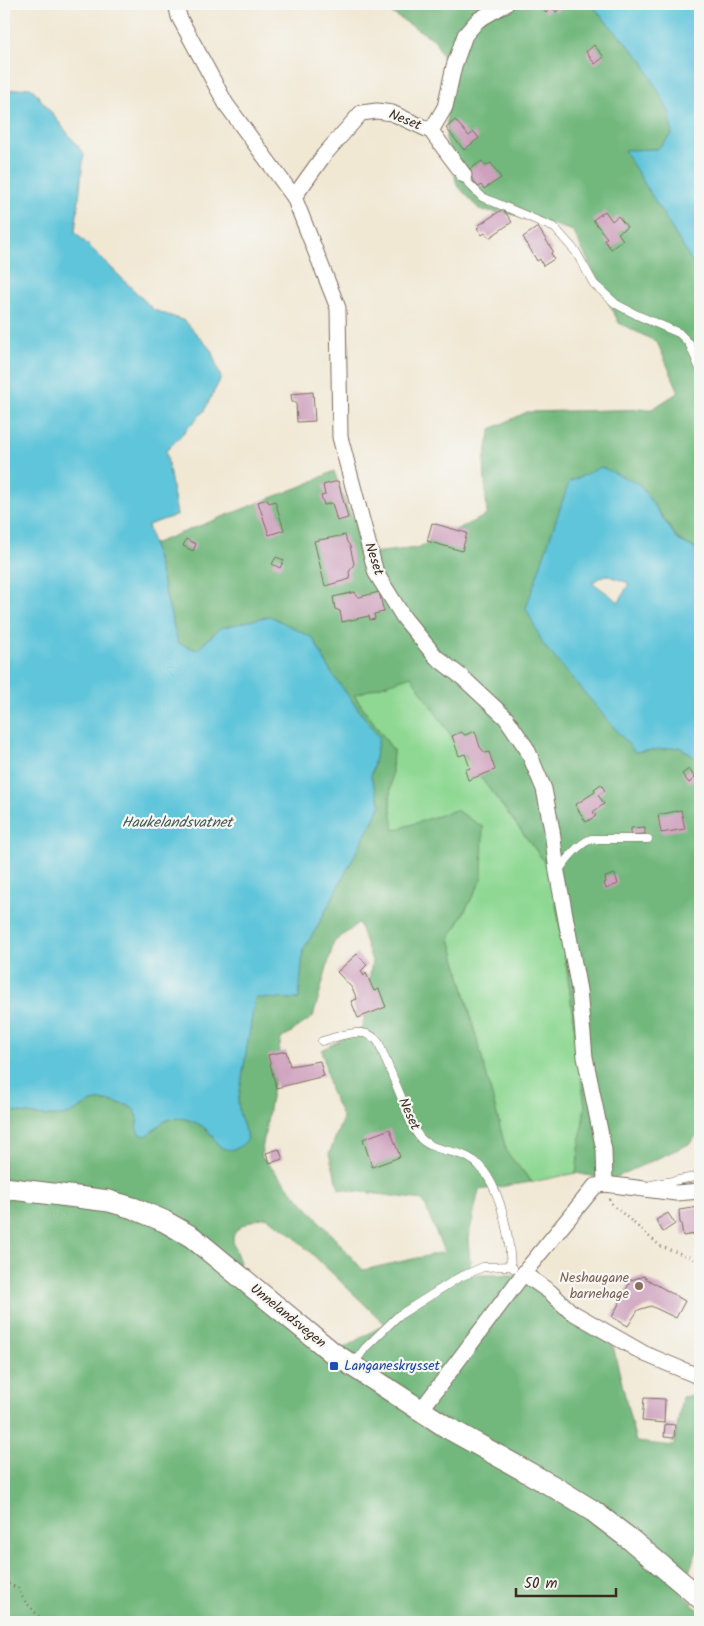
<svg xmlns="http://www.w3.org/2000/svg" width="704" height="1626" font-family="Kalam,sans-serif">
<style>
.green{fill:#8ed893;stroke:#648158}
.forest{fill:#72b87d;stroke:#56714e;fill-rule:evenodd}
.water{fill:#5ec5da;stroke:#4c787c;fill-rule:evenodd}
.building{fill:#cea0bd}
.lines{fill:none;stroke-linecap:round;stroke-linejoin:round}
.service-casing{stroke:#7b6c5e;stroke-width:9}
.minor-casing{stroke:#7b6c5e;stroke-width:17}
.secondary-casing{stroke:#7b6c5e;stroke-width:23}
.path{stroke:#7b6c5e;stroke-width:2.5;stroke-dasharray:1 4;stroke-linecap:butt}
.service{stroke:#fff;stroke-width:8}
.minor{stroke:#fff;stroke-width:15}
.secondary{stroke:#fff;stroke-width:21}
.education-dot{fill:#8d6e63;stroke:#f6f6f2;stroke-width:2}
.transit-dot{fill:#1a4fb4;stroke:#f6f6f2;stroke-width:2}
.labels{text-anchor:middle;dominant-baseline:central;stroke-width:4.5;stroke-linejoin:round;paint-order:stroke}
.street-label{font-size:14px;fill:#3b2a1e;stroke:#f6f6f2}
.education-label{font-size:14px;fill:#785e54;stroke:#f6f6f2;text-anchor:end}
.transit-label{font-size:14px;fill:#164399;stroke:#f6f6f2;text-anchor:start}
.water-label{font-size:15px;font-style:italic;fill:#465856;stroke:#f6f6f2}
</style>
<rect width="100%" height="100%" fill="#f6f6f2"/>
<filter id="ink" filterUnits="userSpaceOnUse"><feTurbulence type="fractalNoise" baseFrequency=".02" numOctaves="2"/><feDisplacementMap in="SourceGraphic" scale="10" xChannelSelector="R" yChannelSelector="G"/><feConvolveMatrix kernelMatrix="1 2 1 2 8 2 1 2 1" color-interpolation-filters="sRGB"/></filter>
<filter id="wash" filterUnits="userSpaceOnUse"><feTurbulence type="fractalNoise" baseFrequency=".0096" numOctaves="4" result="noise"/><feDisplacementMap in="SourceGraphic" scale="20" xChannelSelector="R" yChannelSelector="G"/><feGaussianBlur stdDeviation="1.12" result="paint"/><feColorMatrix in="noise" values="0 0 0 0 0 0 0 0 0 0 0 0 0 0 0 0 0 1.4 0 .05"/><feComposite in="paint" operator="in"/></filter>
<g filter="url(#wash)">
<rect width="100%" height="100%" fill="#f1e8d4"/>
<!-- green -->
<path class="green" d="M411,676L466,758L550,869L564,948L585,1106L576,1173L532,1182L507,1153L450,938L482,879L456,810L393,831L390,800L393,750L354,695Z"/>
<!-- forest -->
<path class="forest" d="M377,4H592L601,16L642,60L671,114L672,135L657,149L625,150L700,275V551L679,540L639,484L526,608L635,752L680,747L700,761V1132L689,1144L610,1180L576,1173L585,1106L564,948L550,869L466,758L411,676L354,695L393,750L390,800L394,830L456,810L483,827L482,879L450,938L507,1153L532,1182L479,1190L468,1239L471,1275H528L613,1346L636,1442L674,1446L682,1397L700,1394V1527L698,1548L681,1593L700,1611V1622H4V1109C21,1114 43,1117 61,1116C75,1114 83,1103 97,1101C101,1100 107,1101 112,1102C127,1104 142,1107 136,1127L153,1132C155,1129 158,1125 161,1123C175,1112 197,1120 208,1131C213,1136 217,1142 220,1147L248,1139L240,1116L238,1103L255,997L299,999L303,950L316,929L381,805L371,777L379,737L332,674L313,638L220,628L197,650L178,643L153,544L307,484L334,471L347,507L372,553L417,548L487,515L484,462L491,429L527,412L652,409L679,392L657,342L619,323L573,231L525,216L480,210L457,185L446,138L449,71L435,40ZM359,923L372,961L363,1027L322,1050L330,1090L343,1118L329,1154L339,1189L423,1200L444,1252L363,1270L261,1156L281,1039L313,1017L334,942ZM266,1217L287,1230L385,1324L330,1356L237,1267L240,1263C238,1256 233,1246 233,1239C234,1225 255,1220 266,1217Z"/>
<!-- water -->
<g class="water">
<path d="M592,4H700V275L624,150L657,149L672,135L670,114L642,60L601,16Z"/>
<path d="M31,87L84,154L75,232L154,310L185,321L211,350L221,378L204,411L166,451L177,515L148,525L178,643L197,650L220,628L270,616L313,638L332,674L379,737L371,777L381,805L316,929L303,950L299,999L255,998L238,1103L240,1116L248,1139C243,1146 230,1154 221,1147C216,1144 214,1137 209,1132C201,1123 184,1116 171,1119C160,1121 155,1131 146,1136L139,1134L136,1127C142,1107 127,1104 112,1102C107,1101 101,1100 97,1101C83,1103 75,1115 61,1116C43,1117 21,1114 4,1109V91Z"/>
<path d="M601,467L639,484L678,540L700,551V761L680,747L635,752L543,644L526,608L569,482ZM606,575L629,583L619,602L592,582Z"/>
</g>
<g id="blocks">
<!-- building -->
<g class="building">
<path d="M538,4H562L563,6L556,12L552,7L546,13Z"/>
<path d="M594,45L604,57L595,64L586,52Z"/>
<path d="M455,120L469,136L474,132L479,138L464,150L446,128Z"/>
<path d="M482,161L485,166L491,163L501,178L484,189L481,185L478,187L467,171Z"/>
<path d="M503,209L512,222L489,238L485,233L482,235L477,228L480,226L479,225Z"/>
<path d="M605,211L612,221L618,216L627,227L618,233L623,240L611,249L604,240L607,238L593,220Z"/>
<path d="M538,227L553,251L551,253L554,259L543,266L540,259L537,261L523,237Z"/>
<path d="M313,392L315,421L297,422L296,402H292L291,394Z"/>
<path d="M338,481L348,518L337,521L332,503L324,505L321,496L325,495L323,485Z"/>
<path d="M267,499L269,503L275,501L284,530L269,535L258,502Z"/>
<path d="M432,523L467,533L462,551L427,541Z"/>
<path d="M345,535L347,542L350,546L354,564L349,572L350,579L325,586L314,541Z"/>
<path d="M186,539L196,544L193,551L183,546Z"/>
<path d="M276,557L284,560L280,568L272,564Z"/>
<path d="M355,592L356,595L359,597L379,592L384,612L374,614L375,619L370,620L369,616L342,622L340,611L335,609L333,597Z"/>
<path d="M475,731L480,747L485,753L489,752L495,770L468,780L465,770L470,768L465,754L459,756L452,736L461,732L465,735Z"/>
<path d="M689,769L695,778L689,783L682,774Z"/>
<path d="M601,784L605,791L598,795L604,804L593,812L596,816L586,822L575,805L595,792L594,789Z"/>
<path d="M681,810L685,829L661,833L658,815Z"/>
<path d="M645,827V834L631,835V828Z"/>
<path d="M615,874L618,884L606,889L604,883L606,882L605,877Z"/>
<path d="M357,954L367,965L361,971L364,976L366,973L374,991L379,989L386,1007L358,1018L351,1001L357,999L352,988L337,972Z"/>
<path d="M286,1051L290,1066L320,1061L324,1076L276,1088L268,1055Z"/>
<path d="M390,1129L400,1157L372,1167L363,1139Z"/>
<path d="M279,1149L283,1159L270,1163L266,1153Z"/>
<path d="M699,1207L700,1233L683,1236L681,1223H680L679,1210Z"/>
<path d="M668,1213L675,1224L663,1232L656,1220Z"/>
<path d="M644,1276L645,1278L685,1301L676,1318L651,1306L638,1310L628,1326L612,1317L629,1284L628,1281Z"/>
<path d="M644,1398L665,1399L664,1423L642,1421Z"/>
<path d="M665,1424L675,1425L674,1438L664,1437Z"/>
</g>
</g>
</g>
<g filter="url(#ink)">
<use href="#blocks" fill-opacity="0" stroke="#7b6c5e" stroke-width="1"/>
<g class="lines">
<!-- service casing -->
<g class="service-casing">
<g id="service">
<path d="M464,175L469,184L482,197L555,228L576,252L594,284L616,304L637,315L679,333L689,343L700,369"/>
<path d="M558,871C567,859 577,845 591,839H648"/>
<path d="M322,1041C341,1036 366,1024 379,1043C387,1064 396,1084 404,1104C408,1114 411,1126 418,1135C427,1149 449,1150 463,1155C499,1168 509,1233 511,1266"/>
<path d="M651,1185L700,1176"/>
<path d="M353,1365L365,1348L398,1316L458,1278L483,1267L511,1266L513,1268"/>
</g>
</g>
<!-- minor casing -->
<g class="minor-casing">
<g id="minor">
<path d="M176,4L179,17L226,104L294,197L338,308L340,437L376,573L404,618L436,657L463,678L506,718L527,749L544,789L552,830L557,872L579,990L585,1057L604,1150L605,1184"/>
<path d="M431,131L464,175"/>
<path d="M294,197L324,155L361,113L377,111L392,113L431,131L445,107L454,66L465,35L478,20L506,4"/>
<path d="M524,1274L550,1292L570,1311L645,1354L700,1377"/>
<path d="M421,1410L527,1269L595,1186L605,1184L676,1193L700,1191"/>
</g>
</g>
<!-- secondary casing -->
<g class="secondary-casing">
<path id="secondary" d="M4,1188L109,1201L133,1208L164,1221L192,1237L333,1353L448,1428L556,1488L593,1511L631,1540L700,1598"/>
</g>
<!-- path -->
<g class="path">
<path d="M609,1199L613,1205L660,1246L690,1257L700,1264"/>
<path d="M4,1582L18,1588L24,1600L44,1622"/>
</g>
<!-- service -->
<use href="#service" class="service"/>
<!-- minor -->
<use href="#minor" class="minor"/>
<!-- secondary -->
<use href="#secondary" class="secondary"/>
</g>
</g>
<!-- markers -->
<circle class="education-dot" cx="639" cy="1286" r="5"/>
<rect class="transit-dot" x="329" y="1361" width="10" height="10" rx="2.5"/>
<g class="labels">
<!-- street labels -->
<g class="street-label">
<text transform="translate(405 120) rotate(22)">Neset</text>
<text transform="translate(374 559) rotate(72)">Neset</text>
<text transform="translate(409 1114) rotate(66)">Neset</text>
<text transform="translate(288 1316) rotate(39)">Unnelandsvegen</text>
</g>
<!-- education labels -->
<g class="education-label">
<text x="629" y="1278">Neshaugane<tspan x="629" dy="16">barnehage</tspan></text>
</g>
<!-- transit labels -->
<g class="transit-label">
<text x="344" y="1366">Langaneskrysset</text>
</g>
<!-- water labels -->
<g class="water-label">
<text x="177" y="823">Haukelandsvatnet</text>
</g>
</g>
<!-- margin -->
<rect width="704" height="1626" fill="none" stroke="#f6f6f2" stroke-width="20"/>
<!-- scale -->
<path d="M516 1588v8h100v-8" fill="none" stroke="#3b2a1e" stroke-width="2.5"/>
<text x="524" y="1588" font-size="15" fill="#3b2a1e" stroke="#f6f6f2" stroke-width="4" paint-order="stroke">50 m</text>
</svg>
